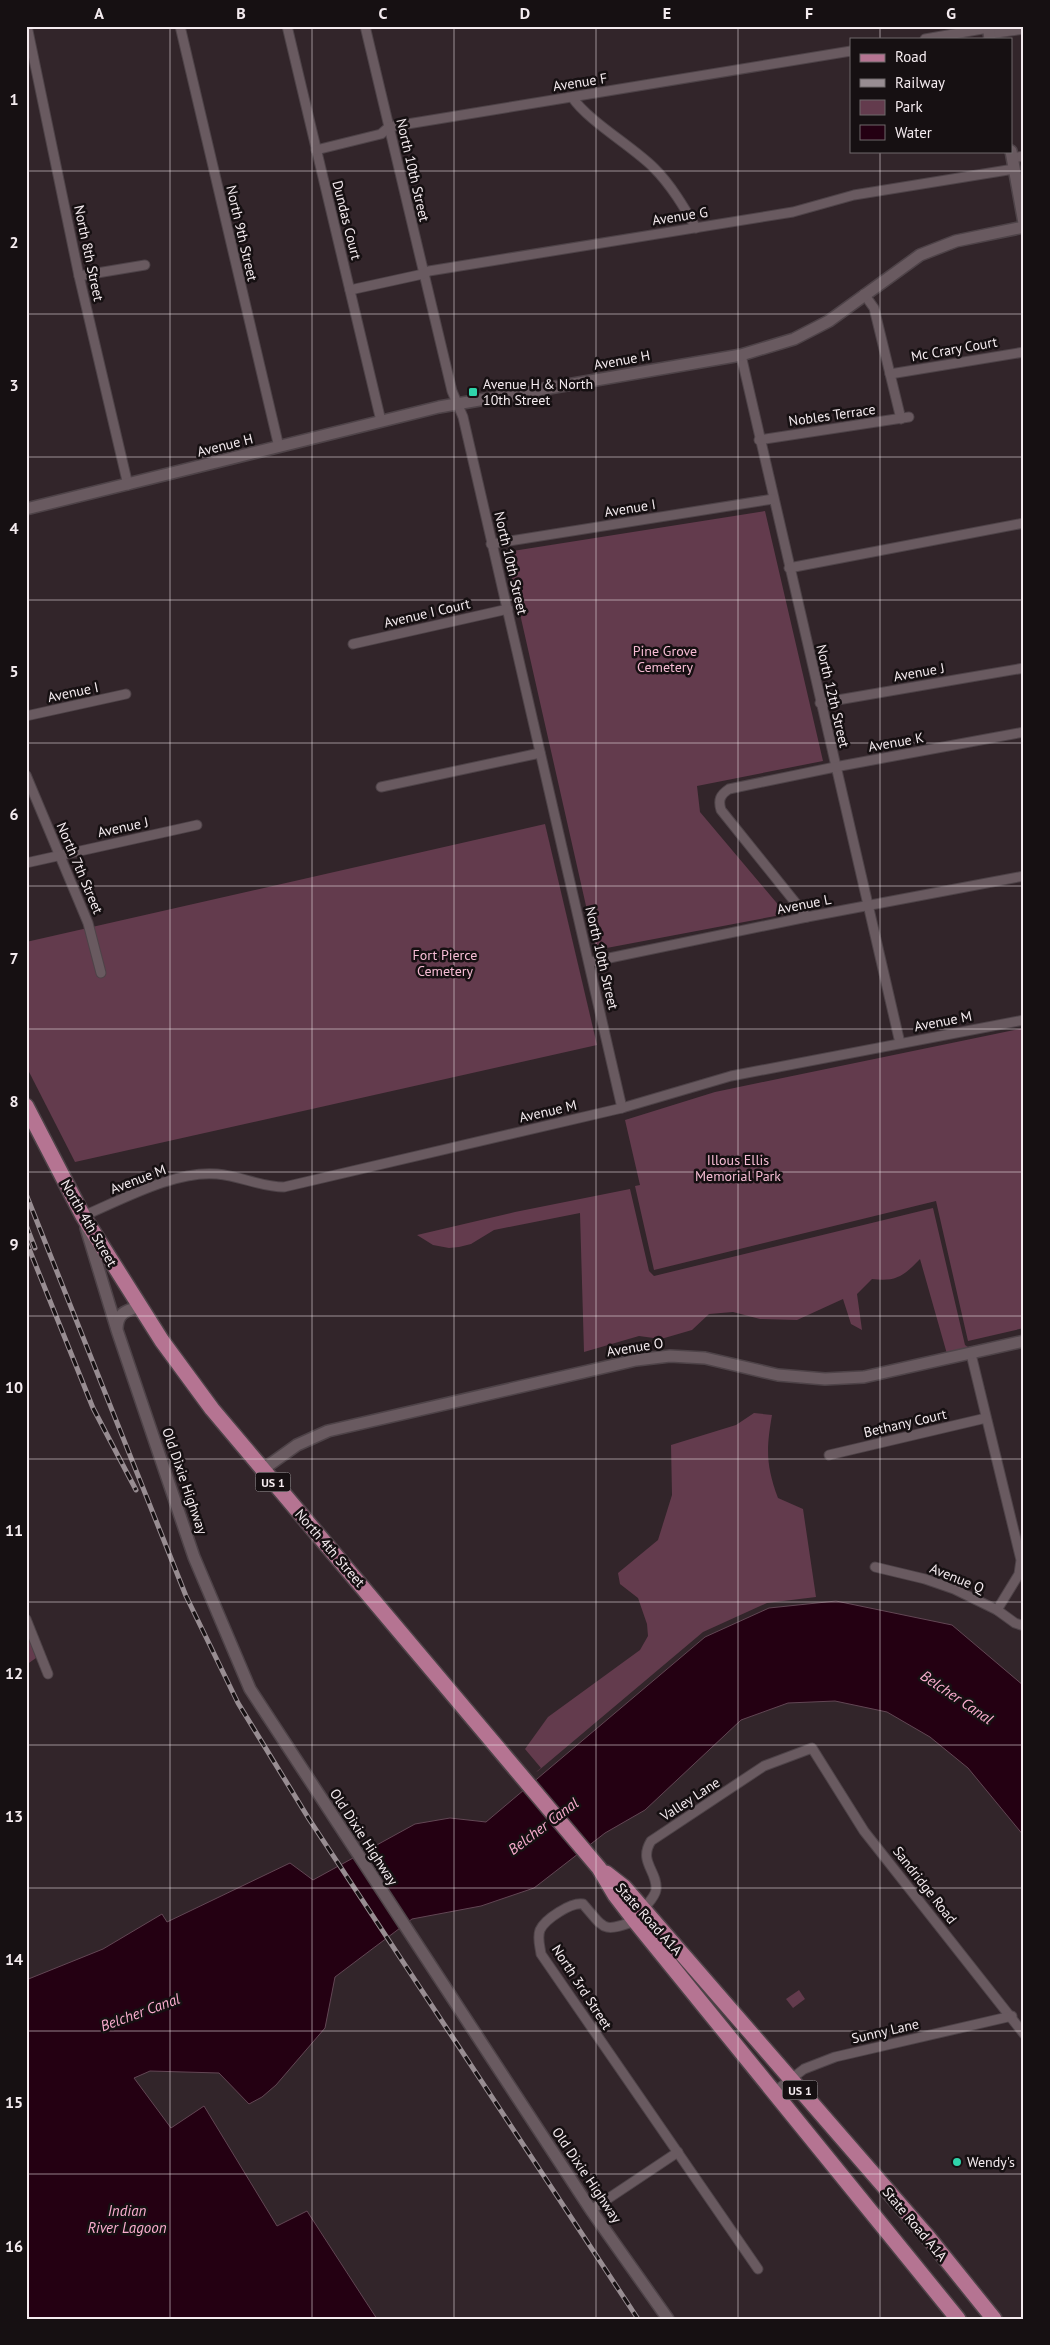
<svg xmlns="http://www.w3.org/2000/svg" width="1050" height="2345" font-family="'PT Sans',sans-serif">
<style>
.green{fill:#633b4d}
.water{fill:#240012;stroke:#624654}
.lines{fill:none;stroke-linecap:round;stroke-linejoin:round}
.minor-casing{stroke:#4e4348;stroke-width:11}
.tertiary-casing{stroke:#4e4348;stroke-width:14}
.primary-casing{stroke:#4e4348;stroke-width:18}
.minor{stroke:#695a60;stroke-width:9}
.tertiary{stroke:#695a60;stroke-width:11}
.primary{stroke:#b57492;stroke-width:15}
.rail-casing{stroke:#988d92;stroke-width:5}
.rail{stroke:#161012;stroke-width:3;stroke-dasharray:9;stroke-linecap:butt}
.grid{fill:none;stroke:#f4ebef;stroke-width:1;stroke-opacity:0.55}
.poi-dot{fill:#2fd4aa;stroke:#161012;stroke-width:2}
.labels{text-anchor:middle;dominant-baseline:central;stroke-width:5;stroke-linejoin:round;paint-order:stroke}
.shield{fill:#161012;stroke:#b1a9ad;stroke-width:1}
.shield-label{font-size:12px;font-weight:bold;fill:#f4ebef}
.street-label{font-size:14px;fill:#f4ebef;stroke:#161012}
.poi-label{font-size:14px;fill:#f4ebef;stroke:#161012;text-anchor:start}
.park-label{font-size:14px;fill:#f6bcd4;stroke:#161012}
.water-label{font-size:15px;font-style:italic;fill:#faaecf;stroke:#161012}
.neatline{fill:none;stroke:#f4ebef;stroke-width:2}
.grid-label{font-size:16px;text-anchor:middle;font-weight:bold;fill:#f4ebef}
</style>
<rect width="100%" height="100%" fill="#32252a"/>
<!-- green -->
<g class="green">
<path d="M765,511L823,761L697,786L700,812L786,914L596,950L506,552Z"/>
<path d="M545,824L597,1045L75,1162L26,1066V942Z"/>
<path d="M1024,1028V1328L968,1341L936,1201L654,1270L635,1186L640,1185L625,1120L715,1092Z"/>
<path d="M630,1189L649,1271L654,1276L933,1208L965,1345L968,1347L1024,1335L947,1354L920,1259C904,1276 896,1282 872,1279L857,1294L862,1330L851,1324L843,1299L797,1320L760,1319L733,1312L709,1314L692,1330L661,1339L639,1336L584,1352L580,1213L494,1230L471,1244L459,1247L449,1248L433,1245L417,1235L515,1212Z"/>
<path d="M754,1413L772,1415C766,1450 766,1465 778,1498L803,1509L816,1597L767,1603L703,1632L538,1771L536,1772L541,1768L525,1749L548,1717L640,1650L648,1636L647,1624L638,1598L620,1584L618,1573L658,1540L672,1495L671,1445L736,1425Z"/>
<path d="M26,1632L36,1658L26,1665Z"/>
<path d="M799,1990L805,1999L793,2008L786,1999Z"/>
</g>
<!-- water -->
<path class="water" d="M836,1601L952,1625L1024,1686V1836L968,1768L930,1737L887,1712L835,1701L788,1703L741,1720L645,1810L605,1833L534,1888L481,1906L412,1919L335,1977L325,2028L276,2085L262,2097L249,2104L219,2073L150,2071L134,2078L171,2128L204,2106L277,2226L307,2211L377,2319H26V1980L103,1949L162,1914L167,1922L290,1863L313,1880L415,1824L450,1818L486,1822L705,1637L769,1608Z"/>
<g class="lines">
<!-- minor casing -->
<g class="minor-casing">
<g id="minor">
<path d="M27,26L79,276L128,485"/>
<path d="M180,26L279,447"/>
<path d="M287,26L381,421"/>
<path d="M365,26L452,391L463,417L622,1108"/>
<path d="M989,34L1024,29"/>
<path d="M925,39L988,28"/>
<path d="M572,97C588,121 632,146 654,168C671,185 684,207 696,228"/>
<path d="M316,150L381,134L389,127L851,51"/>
<path d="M1012,158L1024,156"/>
<path d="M79,276L145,265"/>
<path d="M350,290L423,274L429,271L793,212L854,195L1014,169"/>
<path d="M864,294L874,308L901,419"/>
<path d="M741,355L900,1043"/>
<path d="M890,374L1024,352"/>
<path d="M759,440L909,417"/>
<path d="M491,544L773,499"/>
<path d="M789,568L1024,523"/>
<path d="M353,644L508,609"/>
<path d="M820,703L1024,668"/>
<path d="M26,716L126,694"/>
<path d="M26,775L88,923L101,973"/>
<path d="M381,787L540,753"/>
<path d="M26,863L197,825"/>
<path d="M807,917L721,810C718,800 720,795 729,789L835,767L1024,732"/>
<path d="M590,962L807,917L1024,876"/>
<path d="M83,1216C121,1200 175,1170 217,1174C241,1176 261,1187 284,1187L622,1108L731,1076L1024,1020"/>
<path d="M971,1354L1021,1560L1019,1574L997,1610"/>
<path d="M829,1455L986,1418"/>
<path d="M875,1567L925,1579L954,1589L997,1610L1015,1623L1024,1626"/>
<path d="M26,1619L48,1674"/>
<path d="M643,1910C647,1904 655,1897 656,1890C658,1871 638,1862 651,1841L764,1766L812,1748L864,1831L1024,2034"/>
<path d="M635,1921C602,1933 605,1929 583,1904C571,1902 545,1919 540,1930C537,1938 540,1946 541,1954L758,2269"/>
<path d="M774,2092L804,2069L835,2057L1012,2016"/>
<path d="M591,2210L678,2152"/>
</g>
</g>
<!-- tertiary casing -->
<g class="tertiary-casing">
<g id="tertiary">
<path d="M988,26L990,39"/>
<path d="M1011,151L1024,223"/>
<path d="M26,509L439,407L741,355L794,339L829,321L920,255L956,241L1024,227"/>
<path d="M86,1228L117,1330L194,1557L250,1689L591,2210L668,2319"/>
<path d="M117,1328C118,1312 126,1311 140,1306"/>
<path d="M262,1470L297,1445L328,1431L636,1360L670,1356L705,1358L778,1375L825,1379L864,1377L1024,1341"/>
</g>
</g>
<!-- primary casing -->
<g class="primary-casing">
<g id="primary">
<path d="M26,1106L83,1216L162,1341L212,1409L599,1868L615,1895L635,1921L958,2319"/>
<path d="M606,1873L624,1887L928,2237L994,2319"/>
</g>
</g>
<!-- minor -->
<use href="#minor" class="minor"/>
<!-- tertiary -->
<use href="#tertiary" class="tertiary"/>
<!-- primary -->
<use href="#primary" class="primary"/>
<!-- rail casing -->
<g class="rail-casing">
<g id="rail">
<path d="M26,1194L186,1596L238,1703L309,1819L638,2319"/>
<path d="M26,1225L35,1248"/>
<path d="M26,1241L93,1408L136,1490"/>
</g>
</g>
<!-- rail -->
<use href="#rail" class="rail"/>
</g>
<!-- grid -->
<path class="grid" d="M170,26V2319M312,26V2319M454,26V2319M596,26V2319M738,26V2319M880,26V39M880,151V2319M26,171H1024M26,314H1024M26,457H1024M26,600H1024M26,743H1024M26,886H1024M26,1029H1024M26,1172H1024M26,1316H1024M26,1459H1024M26,1602H1024M26,1745H1024M26,1888H1024M26,2031H1024M26,2174H1024"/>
<!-- markers -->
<g class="poi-dot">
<rect x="468" y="387" width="10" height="10" rx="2.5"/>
<circle cx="957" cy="2162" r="5"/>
</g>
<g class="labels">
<!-- shield labels -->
<g class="shield">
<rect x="255.5" y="1472.5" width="35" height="19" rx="4"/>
<rect x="782.5" y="2080.5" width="35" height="19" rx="4"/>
</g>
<g class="shield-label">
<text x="273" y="1482">US 1</text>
<text x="800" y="2090">US 1</text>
</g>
<!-- street labels -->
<g class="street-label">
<text transform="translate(580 82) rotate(-9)">Avenue F</text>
<text transform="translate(413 170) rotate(77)">North 10th Street</text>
<text transform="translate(680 216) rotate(-9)">Avenue G</text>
<text transform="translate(347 220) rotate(76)">Dundas Court</text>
<text transform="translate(242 233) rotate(77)">North 9th Street</text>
<text transform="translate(89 253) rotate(78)">North 8th Street</text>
<text transform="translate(954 349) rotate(-10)">Mc Crary Court</text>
<text transform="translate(622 360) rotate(-10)">Avenue H</text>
<text transform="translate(832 415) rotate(-8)">Nobles Terrace</text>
<text transform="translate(225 445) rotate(-14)">Avenue H</text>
<text transform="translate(630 508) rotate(-9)">Avenue I</text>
<text transform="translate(511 563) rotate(77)">North 10th Street</text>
<text transform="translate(427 613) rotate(-13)">Avenue I Court</text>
<text transform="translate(919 672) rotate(-10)">Avenue J</text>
<text transform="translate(73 692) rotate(-12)">Avenue I</text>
<text transform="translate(833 696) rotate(77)">North 12th Street</text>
<text transform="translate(896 742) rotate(-10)">Avenue K</text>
<text transform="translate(123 827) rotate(-12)">Avenue J</text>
<text transform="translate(80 868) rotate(67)">North 7th Street</text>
<text transform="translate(804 904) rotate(-11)">Avenue L</text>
<text transform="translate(602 958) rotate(77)">North 10th Street</text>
<text transform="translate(943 1021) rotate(-11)">Avenue M</text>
<text transform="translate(548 1111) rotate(-13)">Avenue M</text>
<text transform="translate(138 1179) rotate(-21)">Avenue M</text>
<text transform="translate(89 1223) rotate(60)">North 4th Street</text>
<text transform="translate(635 1347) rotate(-9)">Avenue O</text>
<text transform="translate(905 1423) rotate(-13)">Bethany Court</text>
<text transform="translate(185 1481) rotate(71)">Old Dixie Highway</text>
<text transform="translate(330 1548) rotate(49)">North 4th Street</text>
<text transform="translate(957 1578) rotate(22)">Avenue Q</text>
<text transform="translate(690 1799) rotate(-33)">Valley Lane</text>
<text transform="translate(364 1837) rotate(57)">Old Dixie Highway</text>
<text transform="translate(925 1885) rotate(52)">Sandridge Road</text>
<text transform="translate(649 1919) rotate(48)">State Road A1A</text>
<text transform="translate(582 1987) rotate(57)">North 3rd Street</text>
<text transform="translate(885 2031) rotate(-13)">Sunny Lane</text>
<text transform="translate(587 2175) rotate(56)">Old Dixie Highway</text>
<text transform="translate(915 2224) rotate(50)">State Road A1A</text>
</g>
<!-- poi labels -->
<g class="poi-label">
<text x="483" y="384">Avenue H &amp; North<tspan x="483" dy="16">10th Street</tspan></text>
<text x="967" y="2162">Wendy's</text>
</g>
<!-- park labels -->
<g class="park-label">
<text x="665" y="651">Pine Grove<tspan x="665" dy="16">Cemetery</tspan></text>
<text x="445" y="955">Fort Pierce<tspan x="445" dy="16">Cemetery</tspan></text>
<text x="738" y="1160">Illous Ellis<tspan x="738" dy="16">Memorial Park</tspan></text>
</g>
<!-- water labels -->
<g class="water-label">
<text transform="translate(957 1697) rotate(34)">Belcher Canal</text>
<text transform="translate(543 1826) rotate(-37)">Belcher Canal</text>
<text transform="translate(140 2012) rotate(-20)">Belcher Canal</text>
<text x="127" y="2210">Indian<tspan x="127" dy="17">River Lagoon</tspan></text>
</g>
</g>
<!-- border -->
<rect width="1050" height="2345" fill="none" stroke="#161012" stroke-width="55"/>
<!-- legend -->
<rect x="850" y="38" width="162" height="115" fill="#161012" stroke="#6f686a"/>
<rect x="860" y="54" width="25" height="8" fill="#b57492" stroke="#6f686a"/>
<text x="895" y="62" font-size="15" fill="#f4ebef">Road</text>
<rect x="860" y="79" width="25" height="8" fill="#988d92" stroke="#6f686a"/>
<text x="895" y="88" font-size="15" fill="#f4ebef">Railway</text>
<rect x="860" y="100" width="25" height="15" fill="#633b4d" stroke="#6f686a"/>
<text x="895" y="112" font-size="15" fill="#f4ebef">Park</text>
<rect x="860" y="125" width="25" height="15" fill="#240012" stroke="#6f686a"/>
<text x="895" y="138" font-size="15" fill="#f4ebef">Water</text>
<rect x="28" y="28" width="994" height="2290" class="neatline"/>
<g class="grid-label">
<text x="99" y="19">A</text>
<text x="241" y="19">B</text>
<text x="383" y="19">C</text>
<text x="525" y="19">D</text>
<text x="667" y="19">E</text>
<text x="809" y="19">F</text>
<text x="951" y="19">G</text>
<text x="14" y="105">1</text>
<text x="14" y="248">2</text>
<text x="14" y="391">3</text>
<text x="14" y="534">4</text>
<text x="14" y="677">5</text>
<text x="14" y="820">6</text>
<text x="14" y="964">7</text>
<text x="14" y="1107">8</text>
<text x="14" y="1250">9</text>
<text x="14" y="1393">10</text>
<text x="14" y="1536">11</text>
<text x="14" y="1679">12</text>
<text x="14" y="1822">13</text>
<text x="14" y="1965">14</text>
<text x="14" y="2108">15</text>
<text x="14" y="2252">16</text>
</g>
</svg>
